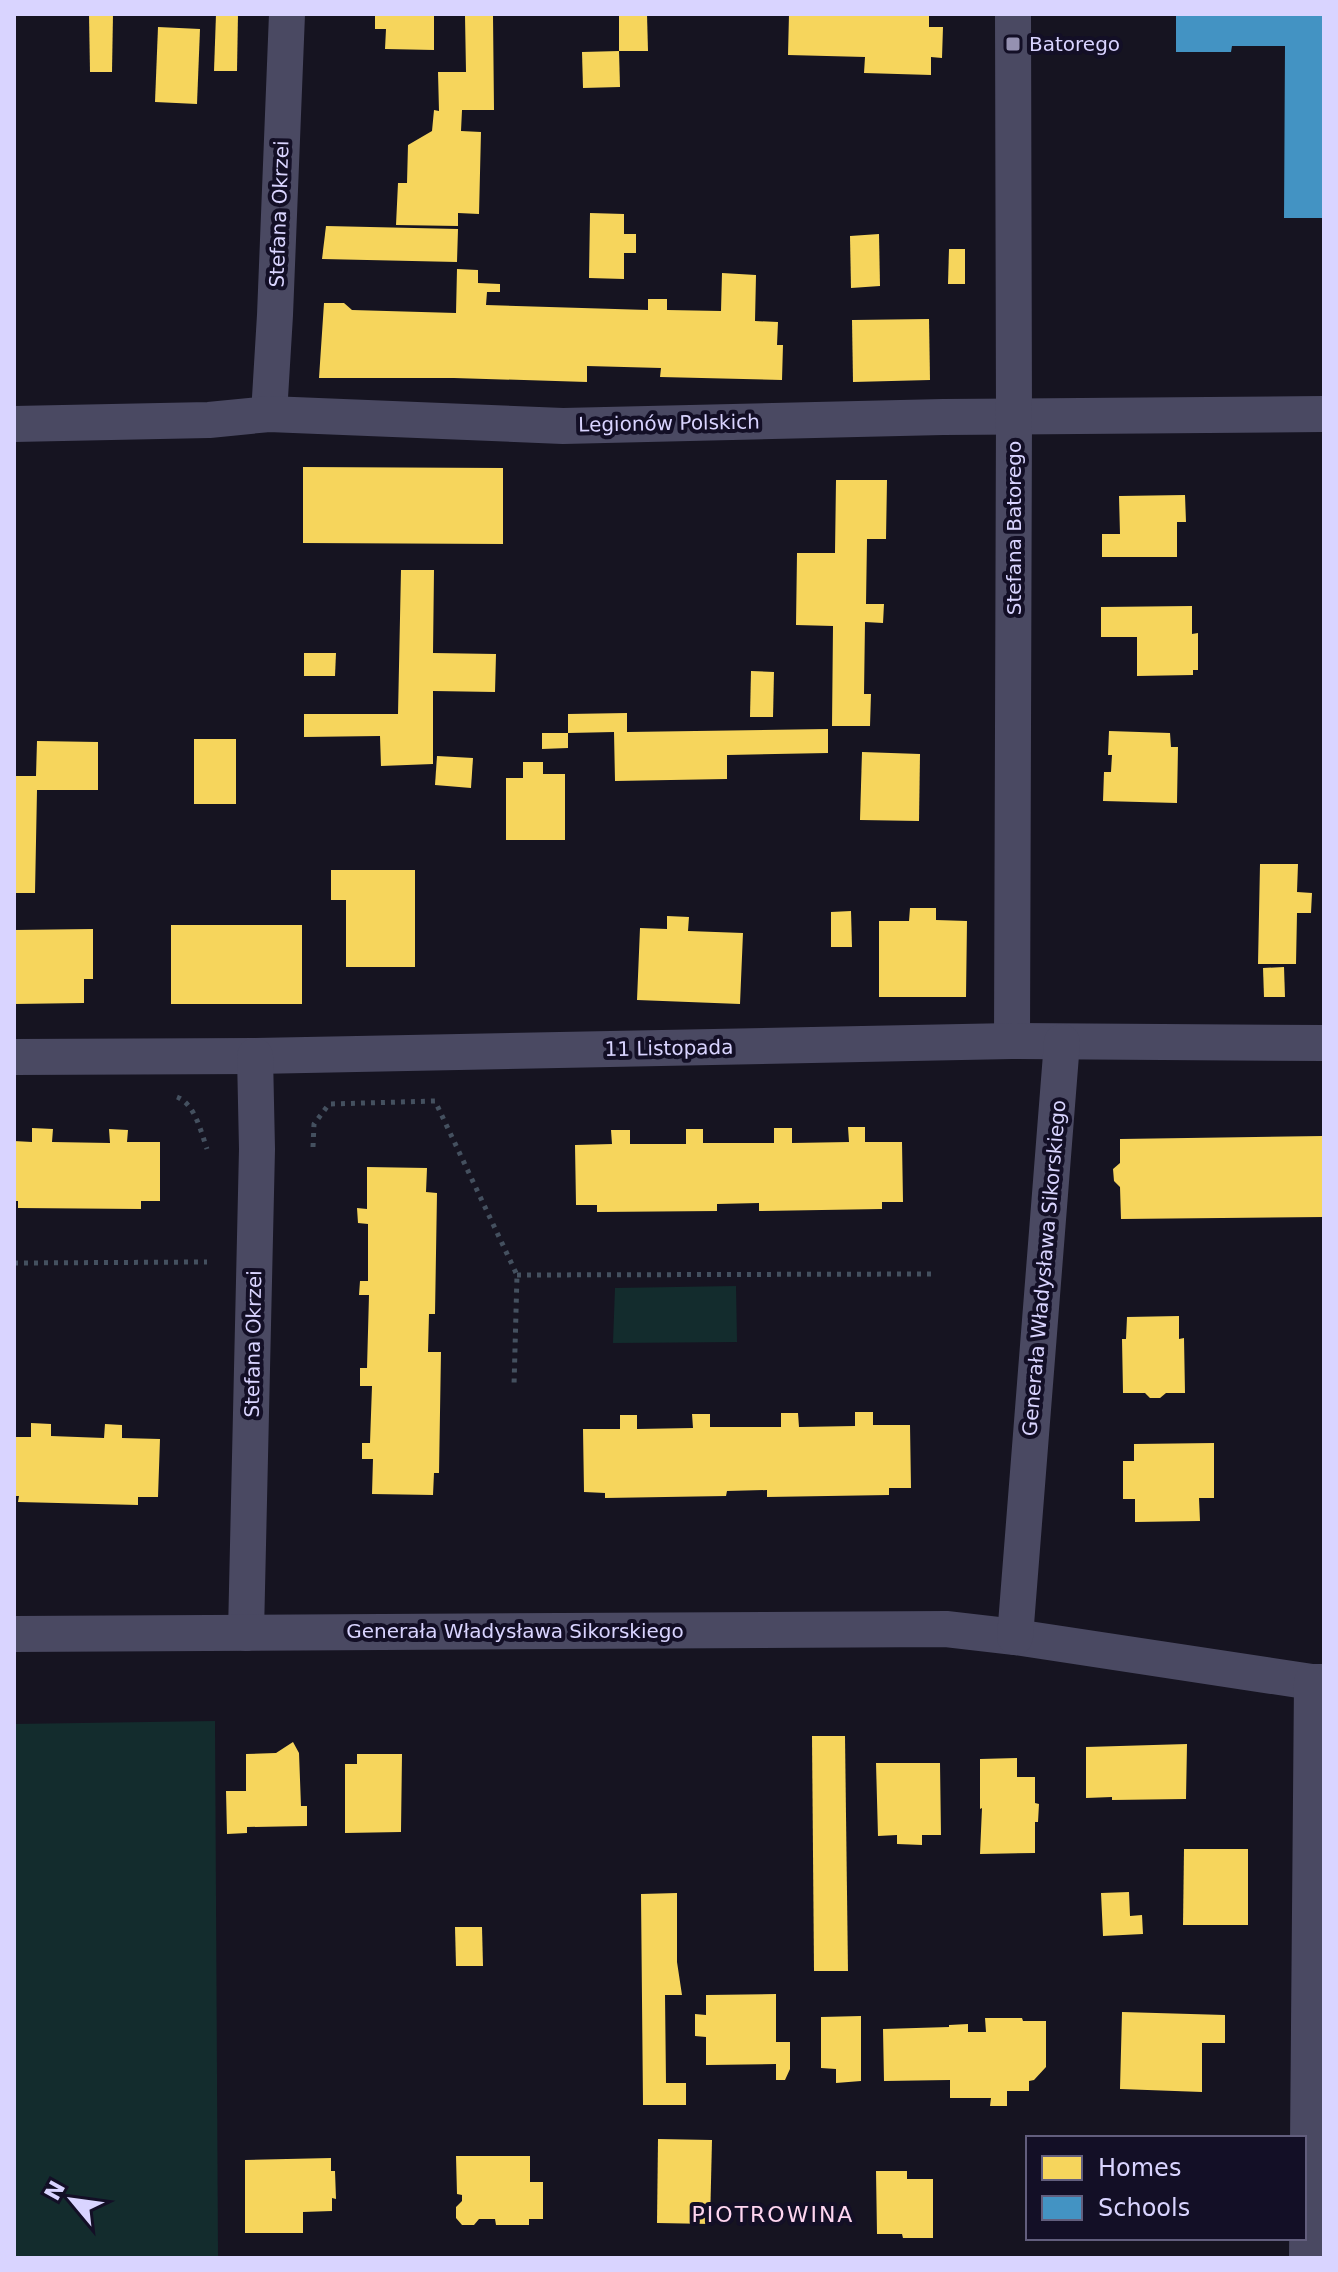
<svg xmlns="http://www.w3.org/2000/svg" width="1338" height="2272" font-family="'DejaVu Sans',sans-serif">
<style>
.green{fill:#132c2d}
.homes{fill:#f6d55c}
.schools{fill:#4393c3}
.lines{fill:none;stroke-linecap:round;stroke-linejoin:round}
.path{stroke:#44505f;stroke-width:5;stroke-dasharray:4 6;stroke-linecap:butt}
.street{stroke:#4a4962;stroke-width:36}
.poi-dot{fill:#9591b1;stroke:#130f26;stroke-width:3}
.labels{text-anchor:middle;dominant-baseline:central;stroke-width:8;stroke-linejoin:round;paint-order:stroke}
.poi-label{font-size:20px;fill:#d9d4ff;stroke:#130f26;text-anchor:start}
.street-label{font-size:20px;fill:#d9d4ff;stroke:#130f26}
.neighbourhood-label{font-size:22px;letter-spacing:2px;fill:#ffd6f0;stroke:#130f26}
</style>
<rect width="100%" height="100%" fill="#161421"/>
<!-- green -->
<g class="green">
<path d="M736,1286L737,1342L613,1343L615,1288Z"/>
<path d="M215,1721L218,2258H14V1724Z"/>
</g>
<!-- homes -->
<g class="homes">
<path d="M89,14H113L112,72H90Z"/>
<path d="M216,14H238L237,71H214Z"/>
<path d="M375,14H434V50L385,49L386,29H375Z"/>
<path d="M619,14H647L648,51H619Z"/>
<path d="M789,14H929V27H943L942,58L931,57V75L864,73L865,57L788,55Z"/>
<path d="M465,16H493L494,110H462L461,131L481,132L479,214L458,213V226L396,225L398,183H407L408,145L432,131L434,110L439,111L438,72H466Z"/>
<path d="M158,27L200,29L197,104L155,102Z"/>
<path d="M619,51L620,87L583,88L582,52Z"/>
<path d="M590,213L624,214V234H636V253H624V279L589,278Z"/>
<path d="M326,226L458,229L457,262L322,259Z"/>
<path d="M879,234L880,286L851,288L850,236Z"/>
<path d="M949,249H965V284H948Z"/>
<path d="M457,269L478,270V283L500,284V292H487L486,305L648,310V299H667V310L721,311L722,273L756,275L755,321L778,322L777,345H783L782,380L660,377L661,368L587,366V382L454,378H319L324,303H344L352,310L456,313Z"/>
<path d="M929,319L930,380L853,382L852,320Z"/>
<path d="M303,467L503,468V544L303,543Z"/>
<path d="M836,480H887L886,539H867L866,604H884L883,623L865,622L864,694H871L870,726H832L833,626L796,625L797,553H835Z"/>
<path d="M1185,495L1186,522H1177V557H1102V534H1120L1119,496Z"/>
<path d="M401,570H434L433,653L496,654L495,692L433,691V764L381,766L380,736L304,737V714H398Z"/>
<path d="M1192,606V634L1198,633V670H1193V675L1137,676V637H1101V607Z"/>
<path d="M304,653H336L335,676H304Z"/>
<path d="M751,671L774,672L773,717H750Z"/>
<path d="M627,713V732L828,729V753L727,755V779L615,781L614,732L568,733V748L542,749V733H568V714Z"/>
<path d="M1109,731L1170,733L1171,747H1178L1177,803L1103,801L1104,772H1111L1112,755H1108Z"/>
<rect x="194" y="739" width="42" height="65"/>
<path d="M37,741L98,742V790H37L35,893H14V776H36Z"/>
<path d="M862,752L920,754L919,821L860,820Z"/>
<path d="M437,756L473,758L471,788L435,785Z"/>
<path d="M523,762H543V774H565V840H506V778H523Z"/>
<path d="M1260,864H1298L1297,892L1312,893L1311,913H1297L1296,964H1258Z"/>
<path d="M331,870H415V967H346V900H331Z"/>
<path d="M910,908H936V920L967,921L966,997H879V921H909Z"/>
<path d="M851,911L852,947H831V912Z"/>
<path d="M667,916L689,917L688,931L743,933L740,1004L637,1000L640,928L667,929Z"/>
<rect x="171" y="925" width="131" height="79"/>
<path d="M93,929V979H84V1003L14,1004V930Z"/>
<path d="M1284,967L1285,997H1264L1263,968Z"/>
<path d="M848,1127H865V1142H902L903,1202H882V1209L759,1211V1203L717,1204V1211L597,1212V1205H576L575,1145L612,1144L611,1130H630V1144H686V1129H703V1143H774V1128H792V1143L849,1142Z"/>
<path d="M32,1128L53,1129L52,1142L110,1143L109,1129L128,1130L127,1142H160V1201H141V1209L18,1208V1201H14V1141L32,1142Z"/>
<path d="M1324,1136V1217L1121,1219L1120,1187L1114,1181L1113,1169L1120,1163V1139Z"/>
<path d="M367,1167L427,1168L426,1192L437,1193L435,1314H429L428,1352H441L439,1473H434L433,1495L372,1494L373,1459H362V1443H370L372,1386H360V1368H367L369,1295H359L360,1281H368V1224L358,1223L357,1208L367,1209Z"/>
<path d="M1179,1316V1339L1184,1338L1185,1393H1166L1160,1398H1150L1145,1393H1123L1122,1339H1126L1127,1317Z"/>
<path d="M855,1412H873V1425H910L911,1488H889V1495L767,1497V1490L727,1491L726,1496L605,1498V1493L584,1492L583,1429H620V1415H637V1429L693,1428L692,1414H710V1427H781V1413H798L799,1427L855,1426Z"/>
<path d="M31,1423L51,1424V1436L104,1438L105,1424L122,1425V1438L160,1439L158,1497H138V1505L18,1502L19,1496H14V1437H31Z"/>
<path d="M1214,1443V1498H1199L1200,1521L1135,1522V1499H1123V1461H1134V1444Z"/>
<path d="M812,1736H845L848,1971H814Z"/>
<path d="M293,1742L299,1753L301,1806H307V1826L247,1827V1833L227,1834L226,1791H246V1754L276,1753Z"/>
<path d="M1187,1744L1186,1799L1112,1800V1797L1086,1798V1747Z"/>
<path d="M357,1754H402L401,1832L345,1833V1764H357Z"/>
<path d="M1017,1758V1777H1035V1803L1039,1804L1038,1822H1035V1853L980,1854L982,1808L980,1809V1759Z"/>
<path d="M876,1763H940L941,1835H922V1845L897,1844V1835L878,1836Z"/>
<path d="M1184,1849H1248V1925H1183Z"/>
<path d="M1129,1892L1130,1916L1142,1915L1143,1934L1103,1936L1101,1893Z"/>
<path d="M677,1893V1962L682,1995H665L666,2083H686V2105H643L641,1894Z"/>
<path d="M455,1927H482L483,1966H456Z"/>
<path d="M776,1994V2042H790V2069L785,2080H776V2064L706,2065V2037L695,2036V2014L706,2015V1995Z"/>
<path d="M1122,2012L1225,2015V2043H1202V2092L1120,2089Z"/>
<path d="M861,2016V2081L836,2083V2069L821,2068V2017Z"/>
<path d="M985,2018H1022L1023,2021H1046V2067L1034,2080L1029,2081V2091H1007V2106H990L991,2098H950V2080L884,2081L883,2029L949,2027V2025L968,2024V2032H986Z"/>
<path d="M658,2139L712,2140L710,2224L657,2223Z"/>
<path d="M456,2156H530V2182H543V2219H529V2225H496L495,2219H479L474,2225H462L456,2218V2207L462,2201V2195L457,2194Z"/>
<path d="M331,2158V2171H335L336,2199L332,2198V2211L303,2212V2233H245V2160Z"/>
<path d="M876,2171H907V2179H933V2238H903L902,2234H877Z"/>
</g>
<!-- schools -->
<path class="schools" d="M1176,14H1324V218H1284L1285,46H1232L1231,52H1176Z"/>
<g class="lines">
<!-- path -->
<g class="path">
<path d="M177,1097C195,1104 201,1132 207,1149"/>
<path d="M313,1147L314,1124L329,1104L435,1101L517,1275L514,1386"/>
<path d="M14,1263L207,1262"/>
<path d="M517,1275L932,1274"/>
</g>
<!-- street -->
<g class="street">
<path d="M269,414L275,315L287,14"/>
<path d="M14,424L209,420L269,414L563,426L943,417L1324,414"/>
<path d="M1012,1041L1014,417L1013,14"/>
<path d="M14,1057L255,1056L1012,1041L1324,1043"/>
<path d="M246,1633L257,1149L255,1056"/>
<path d="M14,1634L946,1629L1015,1637L1312,1682H1324"/>
<path d="M1015,1637L1062,1042"/>
<path d="M1307,2258L1312,1682"/>
</g>
</g>
<!-- markers -->
<rect class="poi-dot" x="1005" y="36" width="16" height="16" rx="4"/>
<g class="labels">
<!-- poi labels -->
<g class="poi-label">
<text x="1029" y="44">Batorego</text>
</g>
<!-- street labels -->
<g class="street-label">
<text transform="translate(279 214) rotate(-88)">Stefana Okrzei</text>
<text transform="translate(669 423) rotate(-1)">Legionów Polskich</text>
<text transform="translate(1014 528) rotate(-90)">Stefana Batorego</text>
<text transform="translate(669 1048) rotate(-1)">11 Listopada</text>
<text transform="translate(1044 1268) rotate(-85)">Generała Władysława Sikorskiego</text>
<text transform="translate(253 1344) rotate(-89)">Stefana Okrzei</text>
<text x="515" y="1631">Generała Władysława Sikorskiego</text>
</g>
<!-- neighbourhood labels -->
<g class="neighbourhood-label">
<text x="773" y="2214">PIOTROWINA</text>
</g>
</g>
<!-- border -->
<rect width="1338" height="2272" fill="none" stroke="#d9d4ff" stroke-width="32"/>
<!-- legend -->
<rect x="1026" y="2136" width="280" height="104" fill="#130f26" stroke="#625e7d" stroke-width="2"/>
<rect x="1042" y="2156" width="40" height="24" fill="#f6d55c" stroke="#625e7d" stroke-width="2"/>
<text x="1098" y="2176" font-size="24" fill="#d9d4ff">Homes</text>
<rect x="1042" y="2196" width="40" height="24" fill="#4393c3" stroke="#625e7d" stroke-width="2"/>
<text x="1098" y="2216" font-size="24" fill="#d9d4ff">Schools</text>
<!-- north arrow -->
<g transform="translate(72 2200) rotate(299)" stroke="#130f26" stroke-width="6" paint-order="stroke">
<path d="M0-6L14 30L0 20L-14 30Z" fill="#d9d4ff"/>
<text y="-12" font-size="22" font-weight="bold" text-anchor="middle" fill="#d9d4ff">N</text>
</g>
</svg>
